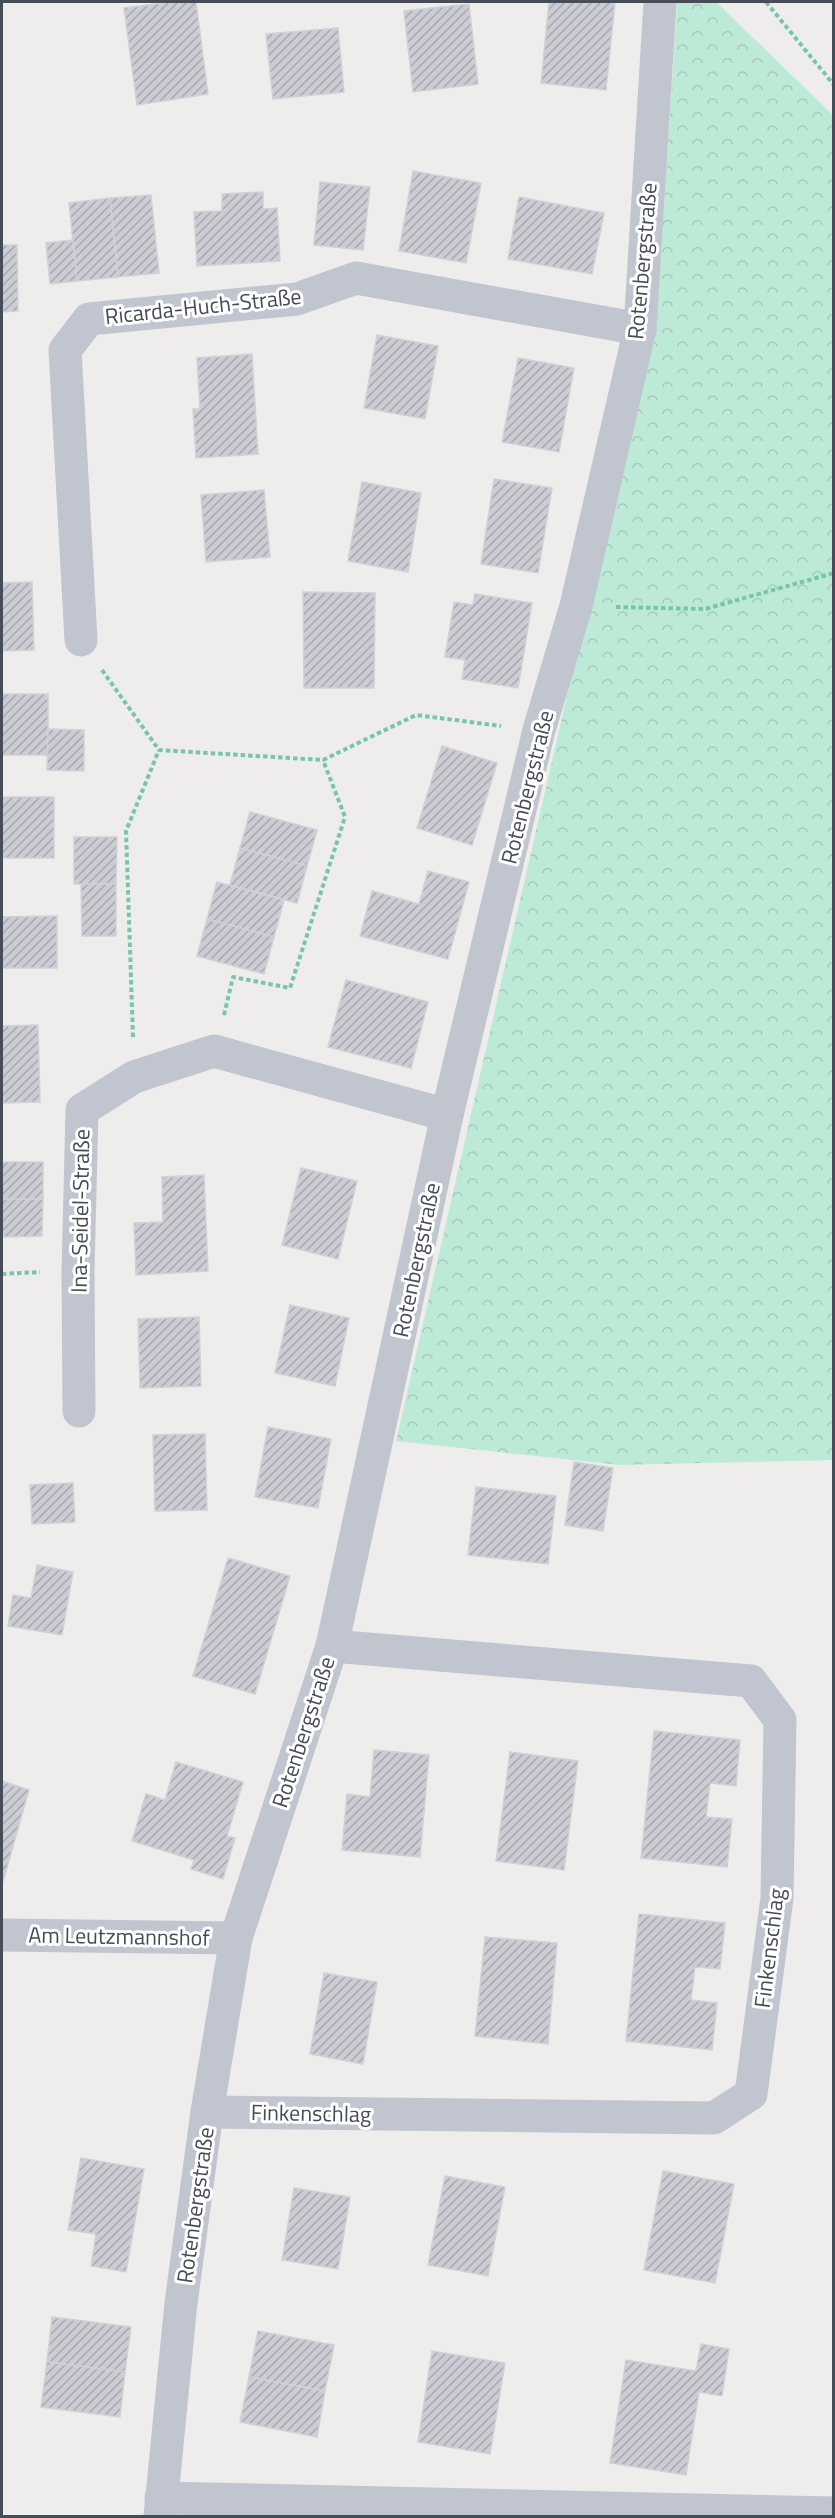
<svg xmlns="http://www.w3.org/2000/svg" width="835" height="2518" font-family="'Titillium Web',sans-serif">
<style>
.forest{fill:url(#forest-crowns)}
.building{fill:url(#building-hatch);stroke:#d0d1d7;stroke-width:1.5}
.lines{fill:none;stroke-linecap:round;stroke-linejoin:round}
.path{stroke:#78c5ae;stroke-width:4;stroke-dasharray:4.5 3;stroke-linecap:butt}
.minor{stroke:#c0c5d0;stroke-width:33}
.labels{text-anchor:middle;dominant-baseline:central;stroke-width:6;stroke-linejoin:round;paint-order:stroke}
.street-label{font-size:22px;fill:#464c58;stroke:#fff}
</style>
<defs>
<pattern id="forest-crowns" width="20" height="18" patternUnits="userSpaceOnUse" patternTransform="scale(1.5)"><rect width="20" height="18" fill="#bdead7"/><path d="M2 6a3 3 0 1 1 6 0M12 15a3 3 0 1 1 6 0" fill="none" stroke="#a4cabb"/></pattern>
<pattern id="building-hatch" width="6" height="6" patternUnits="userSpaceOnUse" patternTransform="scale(1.5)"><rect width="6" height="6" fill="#cccdd4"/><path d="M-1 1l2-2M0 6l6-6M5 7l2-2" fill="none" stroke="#a7a9af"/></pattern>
</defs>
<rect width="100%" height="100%" fill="#efedec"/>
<!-- forest -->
<path class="forest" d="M677,2H716L833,115V1460L620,1465L396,1441L658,299Z"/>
<!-- building -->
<g class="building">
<path d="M171,2H196L208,94L137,105L124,8Z"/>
<path d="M549,2H615L606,90L541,83Z"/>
<path d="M469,4L478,84L413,92L404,11Z"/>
<path d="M338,28L344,92L273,99L266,34Z"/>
<path d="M413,171L481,183L466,263L399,251Z"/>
<path d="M320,182L370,187L363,250L314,245Z"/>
<path d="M263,192V209L277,208L280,261L197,266L194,212L222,211V194Z"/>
<path d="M151,195L159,273L118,277L110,198Z"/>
<path d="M519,197L604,213L592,274L508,259Z"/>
<path d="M110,198L118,277L77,281L69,203Z"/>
<path d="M73,240L77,281L50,284L46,243Z"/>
<path d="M2,245H17L18,311L2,312Z"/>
<path d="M377,335L438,346L425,419L364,408Z"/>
<path d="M252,354L258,454L196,458L193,409H200L197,358Z"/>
<path d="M518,358L574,368L559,452L502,442Z"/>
<path d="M494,479L552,488L538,573L481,564Z"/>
<path d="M362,482L421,493L408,572L348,561Z"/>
<path d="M264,490L270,557L206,562L201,495Z"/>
<path d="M32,582L34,650L2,651V583Z"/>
<path d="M303,592L375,593L374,688H304Z"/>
<path d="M475,594L532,603L518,688L462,679L465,660L445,657L454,602L473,605Z"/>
<rect x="2" y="694" width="46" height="61"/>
<path d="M48,729L84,730V771L47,770Z"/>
<path d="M442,746L497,763L472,845L417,828Z"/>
<rect x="2" y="797" width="52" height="61"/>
<path d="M250,812L317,830L307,866L240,848Z"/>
<path d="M74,837H117L116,884H74Z"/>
<path d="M240,848L307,866L297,903L230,885Z"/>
<path d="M428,871L469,882L448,959L360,936L372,891L419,904Z"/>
<path d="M217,882L284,900L274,937L207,919Z"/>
<path d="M81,884H116V936H82Z"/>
<path d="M57,916V968H2V917Z"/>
<path d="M207,919L274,937L264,974L197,956Z"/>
<path d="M346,980L428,1002L411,1068L328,1047Z"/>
<path d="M38,1025L40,1102L2,1103V1026Z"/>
<rect x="2" y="1162" width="41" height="37"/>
<path d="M301,1168L357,1181L338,1259L282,1245Z"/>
<path d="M204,1175L208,1271L136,1275L134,1223L163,1222L162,1177Z"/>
<path d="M2,1199H43L42,1236L2,1237Z"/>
<path d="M290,1305L349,1318L335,1386L275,1373Z"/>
<path d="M199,1317L201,1386L140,1388L138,1319Z"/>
<path d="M268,1427L331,1439L318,1508L255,1497Z"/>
<path d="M205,1434L207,1510L155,1511L153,1435Z"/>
<path d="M574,1462L613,1468L603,1531L565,1525Z"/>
<path d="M73,1483L75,1522L32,1524L30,1485Z"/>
<path d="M476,1487L556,1496L548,1564L468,1555Z"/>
<path d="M228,1558L290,1576L255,1694L193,1676Z"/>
<path d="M37,1565L73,1572L62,1635L8,1626L13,1595L31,1598Z"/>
<path d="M654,1731L740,1740L736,1786L710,1783L706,1817L732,1819L727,1867L641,1858Z"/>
<path d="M374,1750L429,1755L420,1857L342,1850L347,1794L370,1797Z"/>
<path d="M510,1752L578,1761L564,1870L496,1861Z"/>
<path d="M176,1762L243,1782L227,1836L235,1838L223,1879L191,1869L194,1860L132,1841L146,1794L165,1800Z"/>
<path d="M2,1781L29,1790L2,1885Z"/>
<path d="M639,1914L725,1923L720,1969L695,1967L691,2000L717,2003L712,2050L626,2041Z"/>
<path d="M485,1937L557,1943L548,2044L475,2036Z"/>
<path d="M324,1973L377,1982L363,2064L310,2054Z"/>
<path d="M81,2158L144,2169L126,2272L91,2266L96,2234L68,2230Z"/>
<path d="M663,2171L734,2184L715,2283L644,2270Z"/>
<path d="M445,2176L505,2187L488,2276L428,2265Z"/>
<path d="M294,2188L350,2197L338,2269L282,2260Z"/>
<path d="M52,2317L131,2327L125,2372L47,2362Z"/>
<path d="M258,2331L334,2345L325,2391L249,2377Z"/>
<path d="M701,2344L729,2349L722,2396L699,2392L686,2475L610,2463L626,2360L696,2371Z"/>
<path d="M432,2351L505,2363L490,2454L418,2442Z"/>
<path d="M47,2362L125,2372L120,2417L41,2407Z"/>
<path d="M249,2377L325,2391L317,2437L240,2422Z"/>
</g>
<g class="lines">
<!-- path -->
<g class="path">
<path d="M766,2L834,85"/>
<path d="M616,607L705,609L834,573"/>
<path d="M102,670L159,750L323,760L416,715L501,726"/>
<path d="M224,1015L233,977L290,988L345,817L323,760"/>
<path d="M133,1037L126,831L159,750"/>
<path d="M2,1274L40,1272"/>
</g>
<!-- minor -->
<g class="minor">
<path d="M81,640L65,350L89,319L297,299L356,278L640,329"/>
<path d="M79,1411L78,1271L82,1110L134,1077L214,1051L447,1115"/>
<path d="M2,1935L236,1938"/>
<path d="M207,2112L714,2118L751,2094L777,1898L780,1720L751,1681L332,1646"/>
<path d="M161,2498L834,2513"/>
<path d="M160,2516L181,2303L207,2112L236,1938L332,1646L447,1115L539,730L576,606L640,329L660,2"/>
</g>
</g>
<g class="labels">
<!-- street labels -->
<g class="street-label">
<text transform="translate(642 261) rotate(-85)">Rotenbergstraße</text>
<text transform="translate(203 306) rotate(-6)">Ricarda-Huch-Straße</text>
<text transform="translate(527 787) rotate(-76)">Rotenbergstraße</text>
<text transform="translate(80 1211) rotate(-89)">Ina-Seidel-Straße</text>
<text transform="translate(416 1260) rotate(-78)">Rotenbergstraße</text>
<text transform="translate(303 1732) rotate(-72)">Rotenbergstraße</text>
<text transform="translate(119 1936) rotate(1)">Am Leutzmannshof</text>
<text transform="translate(769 1948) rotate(-83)">Finkenschlag</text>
<text transform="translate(311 2113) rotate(1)">Finkenschlag</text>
<text transform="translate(195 2205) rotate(-82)">Rotenbergstraße</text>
</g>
</g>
<!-- border -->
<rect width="835" height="2518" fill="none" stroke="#464c58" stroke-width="6"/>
</svg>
